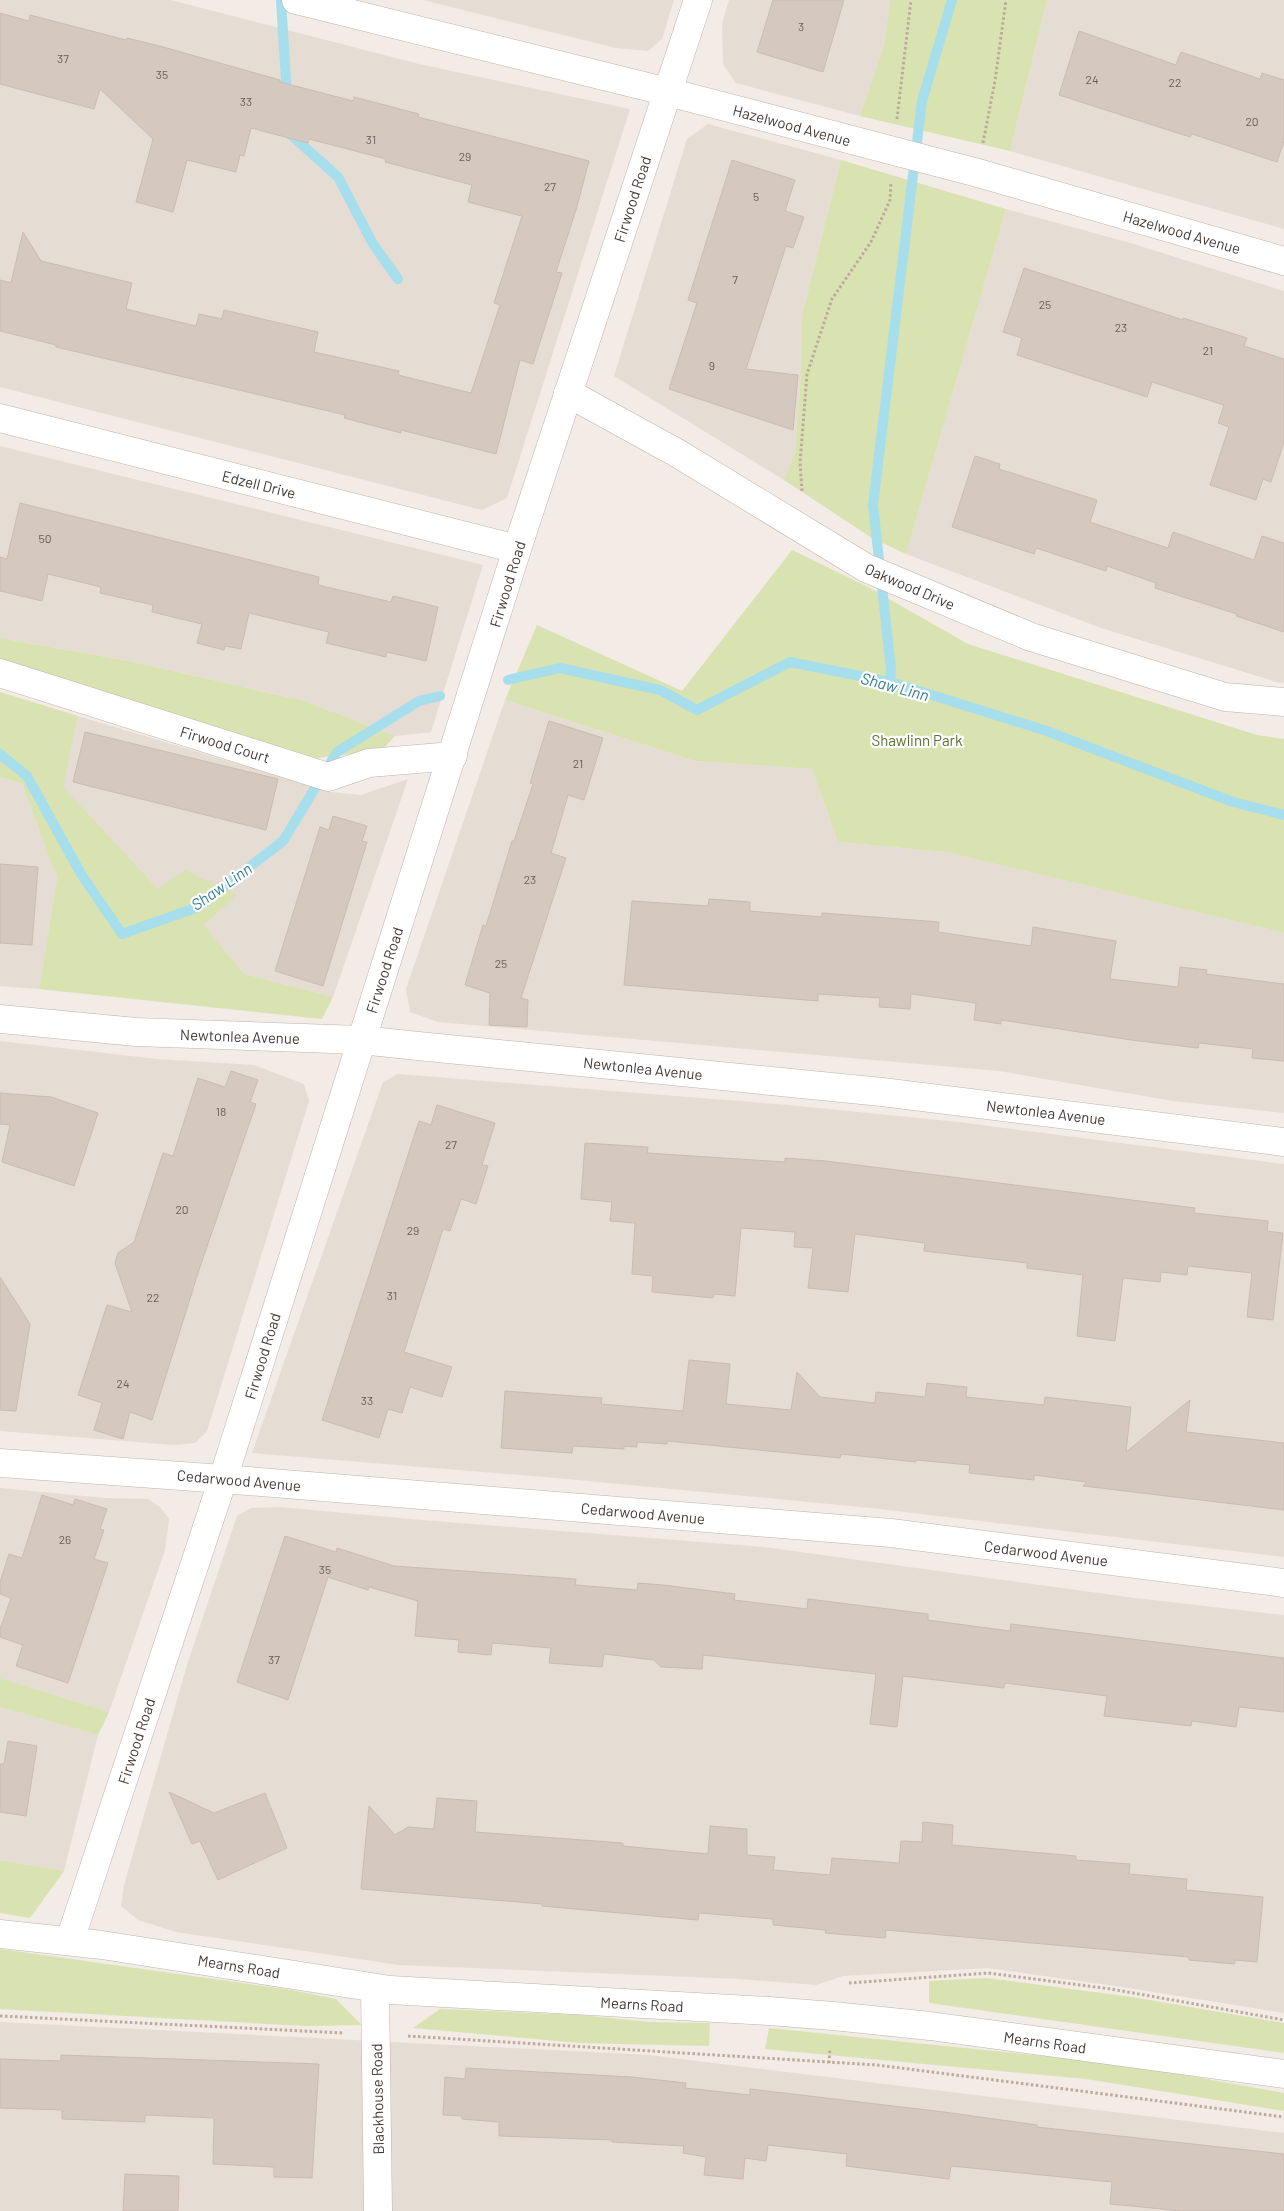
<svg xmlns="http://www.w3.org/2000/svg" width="1284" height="2211" font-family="Barlow,sans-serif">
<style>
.residential{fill:#e5dcd4}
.green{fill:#d8e3b1}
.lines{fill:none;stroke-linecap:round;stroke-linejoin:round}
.stream{stroke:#a6deeb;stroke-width:10}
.building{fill:#d5c8bf;stroke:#cdbbb0}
.minor-casing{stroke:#bfb4ac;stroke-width:29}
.tertiary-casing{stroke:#bfb4ac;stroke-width:29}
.path{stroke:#bdaa9b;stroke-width:3;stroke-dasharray:2.5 2.5;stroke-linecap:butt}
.minor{stroke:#fff;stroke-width:28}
.tertiary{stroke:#fff;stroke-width:28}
.labels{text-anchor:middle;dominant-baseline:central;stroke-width:4.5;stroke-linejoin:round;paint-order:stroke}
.number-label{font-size:12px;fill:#685e58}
.street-label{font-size:15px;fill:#443b36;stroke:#fff}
.park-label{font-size:15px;fill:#56712d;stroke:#fff}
.water-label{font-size:16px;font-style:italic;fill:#307e91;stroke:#fff}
</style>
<rect width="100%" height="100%" fill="#f2ebe6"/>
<!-- residential -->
<g class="residential">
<path d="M0,0H171L419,64L630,109L507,498L482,510L0,387Z"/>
<path d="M423,0H674L662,39L648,51L616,48Z"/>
<path d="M729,0H890L884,45L860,116L736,83L723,64L722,23Z"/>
<path d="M1047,0H1284V229L1010,151Z"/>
<path d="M708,124L841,160L802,315L801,373L795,451L784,480L614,376L687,139Z"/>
<path d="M1006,209L1127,242L1284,291V682L1280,683L1101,628L906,554Z"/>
<path d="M0,446L483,565L431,732L395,736L305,701L130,661L0,638Z"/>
<path d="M505,700L695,761L812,769L838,842L946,852L1284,933V1113L1173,1101L999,1071L438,1022L410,1012L406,989Z"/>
<path d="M78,716L331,792L361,795L408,779L333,997L244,974L204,925L236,895L158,889L62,787Z"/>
<path d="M0,777L22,784L57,878L39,989L0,986Z"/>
<path d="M0,1041L157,1059L254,1065L304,1084L309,1101L207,1431L195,1443L174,1445L0,1431Z"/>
<path d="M398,1074L788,1105L958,1122L1284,1164V1557L871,1508L556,1478L252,1453L383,1082Z"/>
<path d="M0,1488L105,1498L148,1499L160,1507L169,1519L165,1550L109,1712L0,1678Z"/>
<path d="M279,1507L422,1520L764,1547L1135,1598L1284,1615V2013L1129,1988L988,1968L843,1976L816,1985L739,1979L399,1965L176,1932L138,1920L121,1906L124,1885L187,1665L237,1516L251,1508Z"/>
<path d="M0,1707L98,1735L64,1871L0,1860Z"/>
<path d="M0,2022L649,2055L1284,2133V2211H0Z"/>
</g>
<!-- green -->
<g class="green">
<path d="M890,0H1047L1010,151L860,116L884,45Z"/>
<path d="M841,160L1006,209L906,554L872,538L784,480L795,451L801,373L802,315Z"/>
<path d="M792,550L866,586L968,644L1257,735L1284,739V933L946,852L838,842L812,769L695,761L505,700L537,625L682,691Z"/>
<path d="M0,638L129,661L305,701L395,736L382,750L317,758L0,662Z"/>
<path d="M0,692L78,716L63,787L158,889L185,870L237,895L204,925L244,974L333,997L322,1019L39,989L57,878L22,784L0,777Z"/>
<path d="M0,1678L109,1712L98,1735L0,1707Z"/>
<path d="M0,1860L64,1871L30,1918L0,1913Z"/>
<path d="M0,1949L291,1990L336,1999L362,2025L304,2026L0,2009Z"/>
<path d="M987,1978L1132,1997L1284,2023V2053L929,2003V1981Z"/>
<path d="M440,2009L580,2015L648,2022L710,2023L709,2046L579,2043L413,2028Z"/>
<path d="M769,2028L1122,2064L1284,2093V2111L1086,2079L765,2049Z"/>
</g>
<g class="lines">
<!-- stream -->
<g class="stream">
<path d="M281,0L287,96"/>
<path d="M289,131V133L338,177L373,244L398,279"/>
<path d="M508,680L560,668L660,690L697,710L790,662L890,682L1044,730L1233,802L1284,815"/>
<path d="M890,682L891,669L873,505L922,101L952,0"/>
<path d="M0,754L27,776L81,874L122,934L198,907L283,841L337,752L419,701L440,696"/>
</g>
</g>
<!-- building -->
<g class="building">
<path d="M773,0H844L823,72L757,52Z"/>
<path d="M0,13L29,21L30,15L126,40L127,38L163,47L280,80V82L353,101L354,97L419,114L418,117L589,161L576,210L556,272L562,273L533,364L520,360L496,454L401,430V433L344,418L345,415L56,347V345L0,331V280L11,283L23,232L41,261L132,283L126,309L196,326L199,314L222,319L224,310L318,332L314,352L399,371L398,375L471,393L500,305L494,303L522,216L468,202L472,185L385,162L386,159L309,139L308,143L251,128L244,156L240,155L236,172L187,160L173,212L136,202L153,139L100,89L94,109L0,84Z"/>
<path d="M1079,31L1176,65L1181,52L1260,79L1262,73L1284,80V141L1277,162L1192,134L1190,137L1059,95Z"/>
<path d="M732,160L795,180L785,211L804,217L793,248L786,246L746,369L798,375L793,430L669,389L697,303L688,300Z"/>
<path d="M1024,268L1183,320V318L1247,338L1244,346L1284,359V442L1271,482L1263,479L1256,500L1210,485L1229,427L1218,423L1224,405L1152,382L1147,397L1017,355L1022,338L1003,332Z"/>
<path d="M975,456L1000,464L999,469L1097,500L1090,522L1168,548L1173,532L1254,560L1262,536L1284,543V632L1236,616L1237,614L1155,588L1156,583L1107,566L1106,571L1036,548L1034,554L952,527Z"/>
<path d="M20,503L319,577L318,585L391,602L393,596L438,607L426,661L387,652L386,657L326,643L329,632L249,613L241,649L225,646L224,650L197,643L202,624L152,612L153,605L100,593L101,587L48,574L42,601L0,591V557L7,559Z"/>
<path d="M549,721L603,738L584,800L568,795L551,853L566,858L521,998L528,1000L527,1027L489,1025L490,993L465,985L483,925L486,926L512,841H514L533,784L530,783Z"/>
<path d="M85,732L278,779L266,830L73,782Z"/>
<path d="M333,816L367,826L362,841L367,842L323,986L275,971L320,827L329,830Z"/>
<path d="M0,864L38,867L32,945L0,943Z"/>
<path d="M709,899L750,902V911L822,917V913L939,922L938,932L1031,946L1033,927L1116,941L1110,979L1178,987L1180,967L1207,970L1206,974L1284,984V1061L1252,1058L1253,1049L1199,1043L1198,1048L1131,1040L1001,1020V1024L974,1020L976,1003L911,994L910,1009L879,1007L880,998L818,994V1001L624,985L632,901L708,906Z"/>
<path d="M231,1071L258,1080L250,1102L256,1104L199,1270L152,1420L130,1412L123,1439L94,1430L102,1403L78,1395L107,1305L132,1312L115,1263L118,1253L134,1242L163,1153L173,1156L198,1078L225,1087Z"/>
<path d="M0,1093L51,1097L98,1113L74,1186L2,1162L10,1125L0,1124Z"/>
<path d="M437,1105L495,1123L482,1165L488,1166L476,1204L461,1199L450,1231L443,1229L404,1352L452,1367L442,1397L410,1387L402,1413L388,1409L379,1438L322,1420L419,1121L431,1125Z"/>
<path d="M585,1143L648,1147L647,1153L785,1162V1158L826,1161L1195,1208L1194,1213L1268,1221L1267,1231L1283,1233L1273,1320L1247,1317L1252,1273L1188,1266L1187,1275L1161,1272L1160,1282L1123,1278L1115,1341L1077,1336L1083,1275L1027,1268V1263L924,1251L925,1243L855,1234L848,1292L808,1288L813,1248L794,1247L795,1232L741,1228L735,1296L714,1294L713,1298L652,1292L653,1276L632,1274L635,1223L610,1221L612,1202L581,1199Z"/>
<path d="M0,1277L30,1324L16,1411L0,1410Z"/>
<path d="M689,1360L730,1364L726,1404L791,1410L797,1372L820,1397L875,1403L876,1392L925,1397L927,1383L967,1387L966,1397L1044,1405L1045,1397L1131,1407L1126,1452L1190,1400L1186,1432L1284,1443V1510L1083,1486L1087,1482L1034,1475V1480L969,1473L970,1465L916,1460V1462L841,1454L840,1458L667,1441V1444L637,1442V1447L624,1446V1449L573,1446L572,1453L501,1448L505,1391L602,1398L601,1404L683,1411Z"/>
<path d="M42,1495L73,1505L75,1499L107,1509L100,1529L104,1530L94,1559L108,1563L68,1683L16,1666L23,1645L0,1637V1629L11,1598L0,1594V1582L9,1554L22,1558Z"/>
<path d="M285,1536L336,1552L337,1548L394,1566L576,1579L575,1585L637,1590L638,1583L663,1585L735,1594L734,1600L807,1609L808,1599L928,1614V1620L1010,1631L1011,1624L1284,1658V1712L1239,1707L1236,1727L1192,1721L1191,1726L1104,1716L1107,1696L1005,1683L1004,1688L903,1676L897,1727L870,1724L876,1674L703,1655L702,1669L661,1667L654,1660L604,1654L602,1667L549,1663L551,1648L492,1643L491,1655L458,1652L459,1640L415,1636L418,1601L369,1587L368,1590L328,1577L288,1700L237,1682Z"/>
<path d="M8,1741L37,1746L26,1816L0,1812V1764H4Z"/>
<path d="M169,1792L214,1813L265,1793L287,1848L218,1880L200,1841L192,1844Z"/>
<path d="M437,1798L477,1801L475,1832L623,1843V1846L708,1854L710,1826L747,1829V1855L775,1857L773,1870L830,1875L832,1858L899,1863L901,1841L922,1842L923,1822L953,1825L952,1845L1076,1856V1860L1130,1864L1129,1874L1187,1879L1186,1890L1263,1897L1257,1962L1235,1960V1964L1189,1960V1957L886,1930L885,1938L825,1933L826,1930L773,1925V1919L699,1913L698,1920L542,1906V1904L361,1889L369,1806L395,1835L408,1827L434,1829Z"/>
<path d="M61,2055L319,2064L312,2178L274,2177V2167L213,2164L214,2118L145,2115V2122L62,2119V2110L0,2108V2059L61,2061Z"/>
<path d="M466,2068L632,2077L686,2083L685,2088L750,2095V2089L944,2112L1037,2125V2127L1284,2154V2211H1183L1110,2204L1112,2182L951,2166L949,2179L846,2166L847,2154L768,2145L766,2161L745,2158L743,2179L704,2175L706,2157L683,2153L684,2146L612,2142V2140L499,2136V2122L462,2119V2116L443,2115L445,2077L465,2079Z"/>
<path d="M125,2174L179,2176L178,2211H123Z"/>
</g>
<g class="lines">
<!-- minor casing -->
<g class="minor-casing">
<g id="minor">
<path d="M296,0L668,92L978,173L1284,261"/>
<path d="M568,393L677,453L866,568L1031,637L1225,697L1284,702"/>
<path d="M0,418L517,549"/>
<path d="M0,673L328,777L369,763L453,756"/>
<path d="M0,1019L136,1032L361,1040L418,1046L882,1092L1284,1142"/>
<path d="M0,1463L223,1479L891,1533L1284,1583"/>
<path d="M375,1988L378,2211"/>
</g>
</g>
<!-- tertiary casing -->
<g class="tertiary-casing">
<g id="tertiary">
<path d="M0,1934L102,1945L390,1990L769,2011L833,2016L930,2026L1284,2074"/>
<path d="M70,1940L223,1479L517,549L698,0"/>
</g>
</g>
<!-- path -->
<g class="path">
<path d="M897,119L911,0"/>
<path d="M983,143L995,81L1006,0"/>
<path d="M802,491L800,463L807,374L832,299L871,242L890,200L891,182"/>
<path d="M849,1983L988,1973L1111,1989L1284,2020"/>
<path d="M0,2016L344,2033"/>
<path d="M408,2036L877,2065L1284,2117"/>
<path d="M829,2063L830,2048"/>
</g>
<!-- minor -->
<use href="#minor" class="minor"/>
<!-- tertiary -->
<use href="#tertiary" class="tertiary"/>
</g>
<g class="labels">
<!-- number labels -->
<g class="number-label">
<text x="801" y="26">3</text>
<text x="63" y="58">37</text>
<text x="162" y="74">35</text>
<text x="1092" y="79">24</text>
<text x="1175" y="82">22</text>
<text x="246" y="101">33</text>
<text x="1252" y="121">20</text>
<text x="371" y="139">31</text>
<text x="465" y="156">29</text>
<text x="550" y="186">27</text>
<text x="756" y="196">5</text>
<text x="735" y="279">7</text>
<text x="1045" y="304">25</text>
<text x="1121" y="327">23</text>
<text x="1208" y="350">21</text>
<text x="712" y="365">9</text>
<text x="45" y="538">50</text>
<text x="578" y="763">21</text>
<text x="530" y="879">23</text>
<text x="501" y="963">25</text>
<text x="221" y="1111">18</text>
<text x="451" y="1144">27</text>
<text x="182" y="1209">20</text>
<text x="413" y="1230">29</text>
<text x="392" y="1295">31</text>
<text x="153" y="1297">22</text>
<text x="123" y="1383">24</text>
<text x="367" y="1400">33</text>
<text x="65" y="1539">26</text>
<text x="325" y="1569">35</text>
<text x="274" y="1659">37</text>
</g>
<!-- street labels -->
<g class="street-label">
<text transform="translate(792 125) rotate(15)">Hazelwood Avenue</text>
<text transform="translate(632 199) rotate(-72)">Firwood Road</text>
<text transform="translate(1182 232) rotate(16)">Hazelwood Avenue</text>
<text transform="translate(259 484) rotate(14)">Edzell Drive</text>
<text transform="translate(507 584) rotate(-73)">Firwood Road</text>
<text transform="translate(910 586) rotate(23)">Oakwood Drive</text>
<text transform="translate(225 744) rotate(17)">Firwood Court</text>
<text transform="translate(384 970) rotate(-72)">Firwood Road</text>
<text transform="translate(240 1036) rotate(2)">Newtonlea Avenue</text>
<text transform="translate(643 1068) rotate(6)">Newtonlea Avenue</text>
<text transform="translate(1046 1112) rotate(7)">Newtonlea Avenue</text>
<text transform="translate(262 1356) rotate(-73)">Firwood Road</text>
<text transform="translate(239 1480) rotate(5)">Cedarwood Avenue</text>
<text transform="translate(643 1513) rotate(5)">Cedarwood Avenue</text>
<text transform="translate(1046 1553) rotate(7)">Cedarwood Avenue</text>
<text transform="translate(136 1741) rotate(-72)">Firwood Road</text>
<text transform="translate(239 1966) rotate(9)">Mearns Road</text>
<text transform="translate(642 2004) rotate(3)">Mearns Road</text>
<text transform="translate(1045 2042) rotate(8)">Mearns Road</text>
<text transform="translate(377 2099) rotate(-91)">Blackhouse Road</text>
</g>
<!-- park labels -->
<g class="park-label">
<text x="917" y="740">Shawlinn Park</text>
</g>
<!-- water labels -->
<g class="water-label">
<text transform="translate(895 686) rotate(15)">Shaw Linn</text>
<text transform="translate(221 886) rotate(-35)">Shaw Linn</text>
</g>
</g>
</svg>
